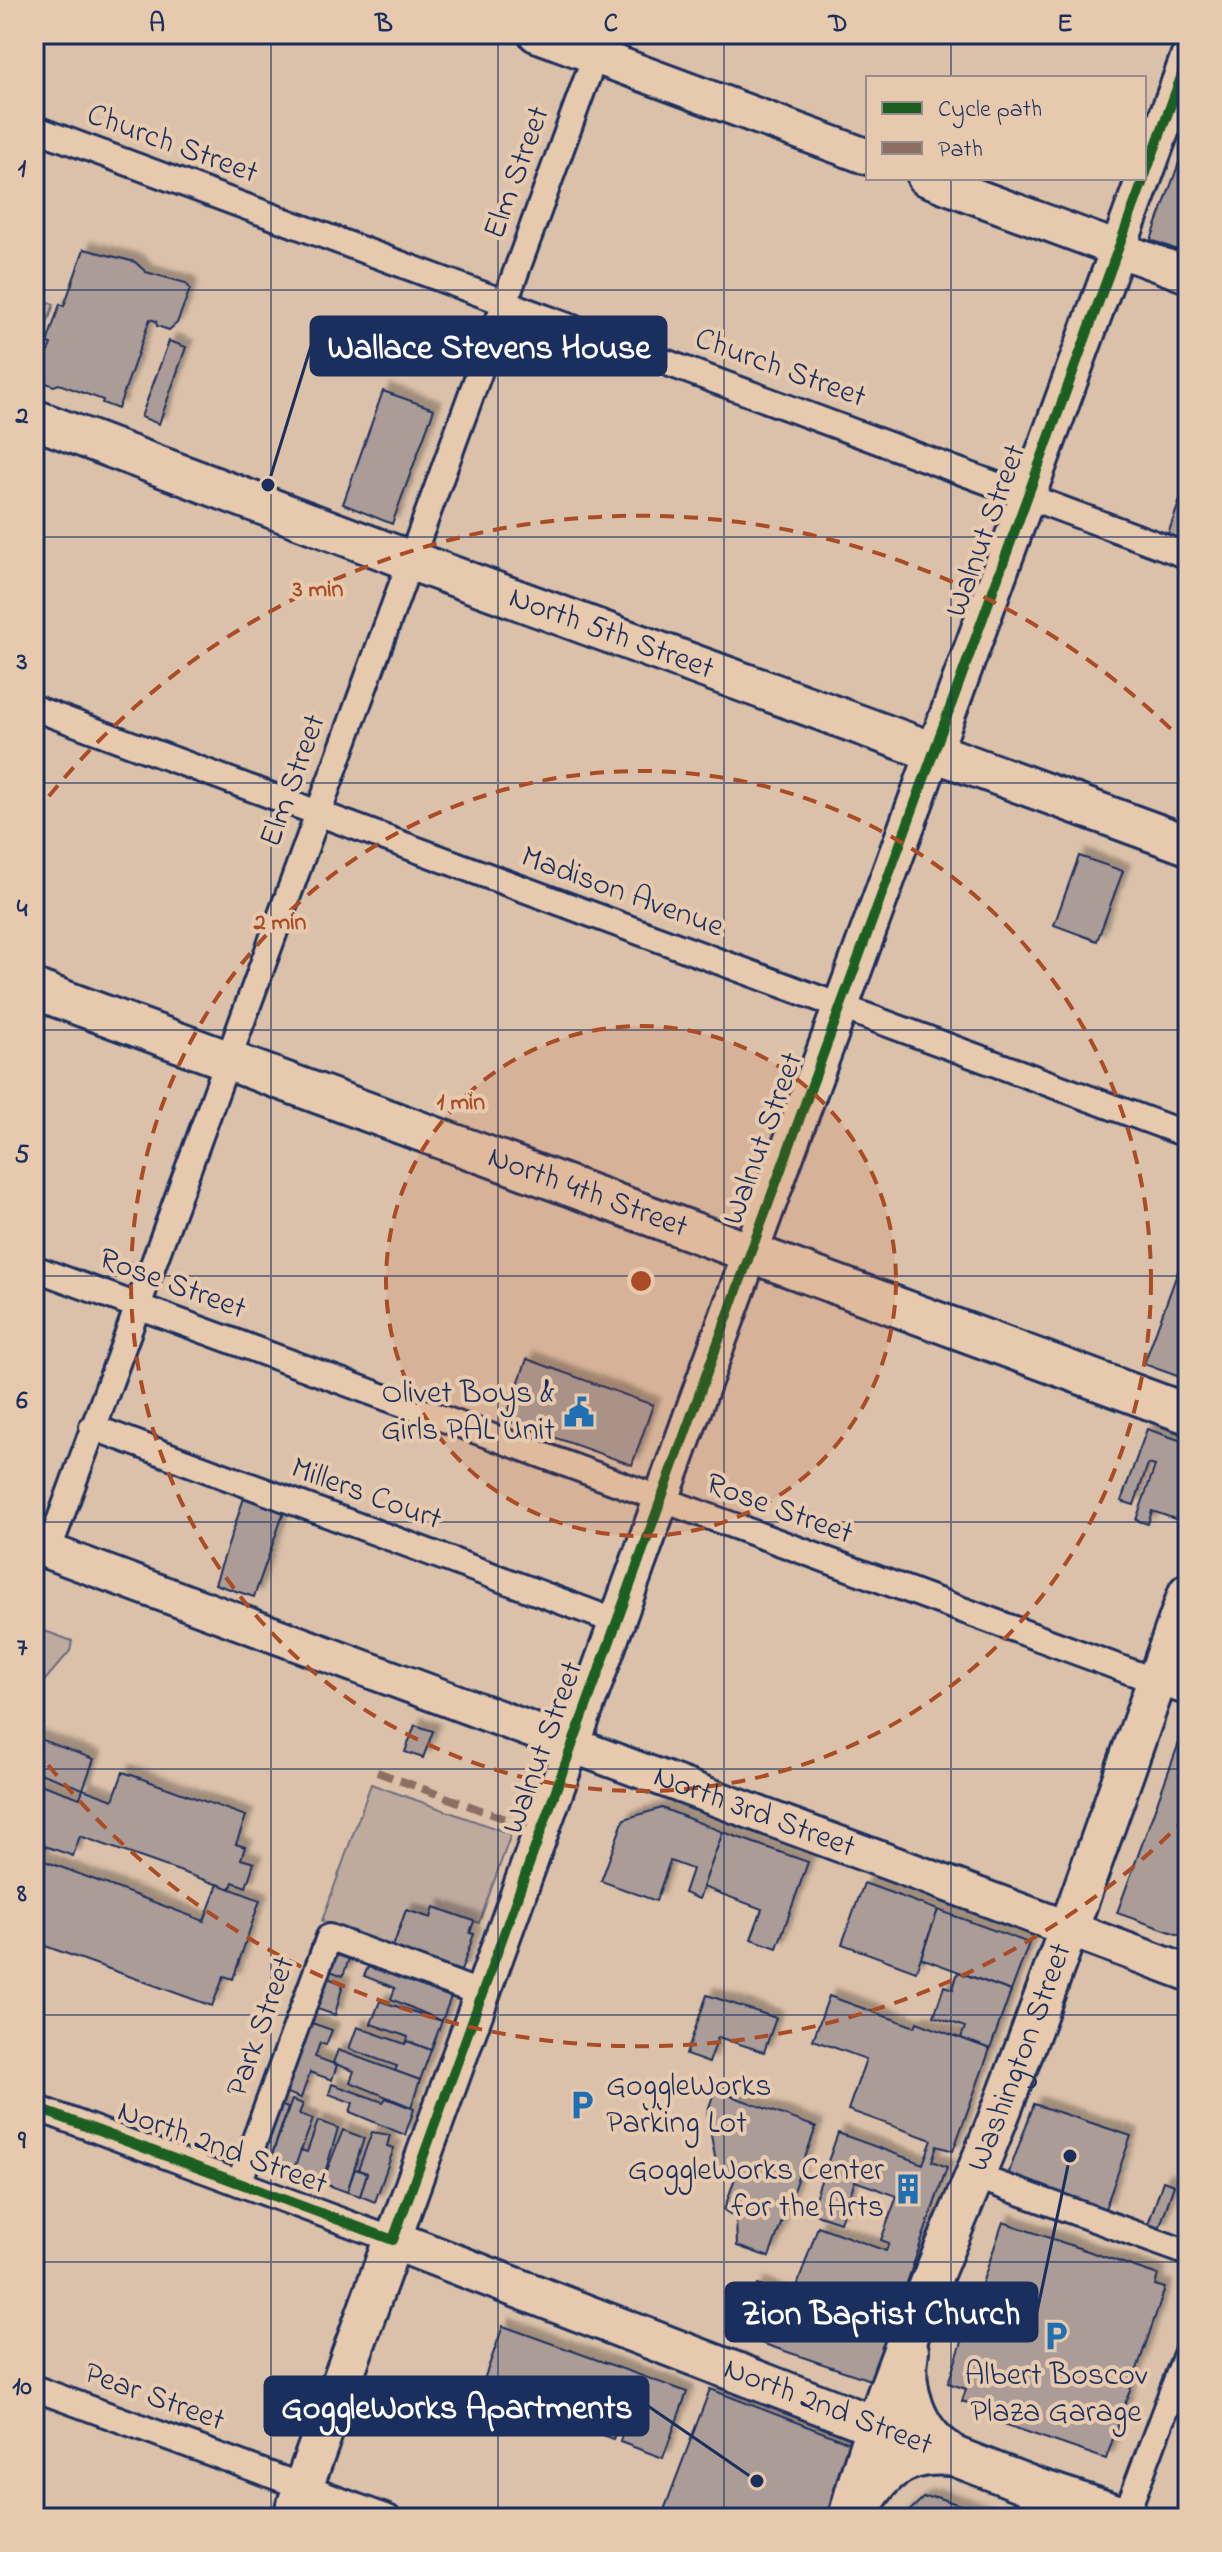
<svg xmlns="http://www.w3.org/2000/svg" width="1222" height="2552" font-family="'Indie Flower',sans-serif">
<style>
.green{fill:#bfab9e;stroke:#6d6d7e;stroke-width:2}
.building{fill:#ab9c97;stroke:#1b2f5e;stroke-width:2;filter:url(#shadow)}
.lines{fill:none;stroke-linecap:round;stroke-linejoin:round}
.street-casing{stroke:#1b2f5e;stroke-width:30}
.secondary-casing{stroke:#1b2f5e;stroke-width:40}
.primary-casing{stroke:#1b2f5e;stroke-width:44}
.street{stroke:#e7caae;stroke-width:24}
.secondary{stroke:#e7caae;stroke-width:34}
.primary{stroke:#e7caae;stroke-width:38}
.quiet{stroke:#8d6e63;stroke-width:8;stroke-dasharray:16 8;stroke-linecap:butt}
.cycleway-casing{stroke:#e7caae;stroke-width:15}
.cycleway{stroke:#1b5e20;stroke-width:10}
.grid{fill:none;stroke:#1b2f5e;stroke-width:2;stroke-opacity:0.55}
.ring{fill:none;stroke:#aa4c25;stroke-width:4;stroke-dasharray:14 10}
.labels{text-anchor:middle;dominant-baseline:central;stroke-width:8;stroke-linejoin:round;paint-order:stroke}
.street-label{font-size:32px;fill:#1b2f5e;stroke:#e7caae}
.poi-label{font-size:32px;fill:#1b2f5e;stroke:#e7caae;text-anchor:end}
.centre{fill:#aa4c25;stroke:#e7caae;stroke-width:4}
.ring-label{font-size:24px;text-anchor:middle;font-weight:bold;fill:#aa4c25;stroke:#e7caae;stroke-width:8;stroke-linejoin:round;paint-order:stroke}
.leader{fill:none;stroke:#1b2f5e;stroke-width:3}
.callout-dot{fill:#1b2f5e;stroke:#e7caae;stroke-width:3}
.callout{fill:#1b2f5e;stroke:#1b2f5e;stroke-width:3}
.callout-label{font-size:34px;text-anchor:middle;font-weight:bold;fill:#fff}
.neatline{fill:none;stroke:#1b2f5e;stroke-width:3}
.grid-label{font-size:26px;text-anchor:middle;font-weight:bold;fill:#1b2f5e}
</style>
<defs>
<filter id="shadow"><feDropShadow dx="7" dy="-7" stdDeviation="2" flood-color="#0004"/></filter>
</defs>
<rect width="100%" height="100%" fill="#dbc1a9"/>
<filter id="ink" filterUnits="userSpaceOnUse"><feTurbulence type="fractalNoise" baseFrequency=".0125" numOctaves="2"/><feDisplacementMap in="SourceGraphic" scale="16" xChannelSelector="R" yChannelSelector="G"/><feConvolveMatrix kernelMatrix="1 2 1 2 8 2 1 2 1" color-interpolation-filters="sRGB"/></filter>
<g filter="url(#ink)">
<!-- green -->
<g class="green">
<path d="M34,297L54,304L34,362Z"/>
<path d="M34,1627L72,1641L70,1651L34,1693Z"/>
<path d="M371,1784L511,1834L479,1923L435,1907L431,1918L406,1910L393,1947L322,1921Z"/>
</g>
<!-- building -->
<g class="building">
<path d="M1188,138V254L1151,240Z"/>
<path d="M84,249L135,262L146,272L186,283L190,289L177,323L169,330L157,326L156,321L150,319L118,409L102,403L103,400L59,384L54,386L43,382L40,375L51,344L47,343L60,304L64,306Z"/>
<path d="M169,341L186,347L159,424L141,417Z"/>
<path d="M383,391L434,409L392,524L343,504Z"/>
<path d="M1188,477V545L1167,537Z"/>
<path d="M1079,856L1123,871L1097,941L1054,925Z"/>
<path d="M1188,1244V1380L1144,1364Z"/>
<path d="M527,1359L653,1405L632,1465L505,1420Z"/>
<path d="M1147,1429L1188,1443V1492L1178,1520L1152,1511L1148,1524L1136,1520L1155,1466L1148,1464L1134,1505L1121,1501Z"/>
<path d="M246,1492L286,1506L254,1597L215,1584Z"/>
<path d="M1188,1718V1938L1117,1913Z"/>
<path d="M415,1725L433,1731L423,1758L405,1752Z"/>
<path d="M34,1737L94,1759L83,1789L34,1771Z"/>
<path d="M123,1772L246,1816L236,1844L245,1847L241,1859L254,1863L246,1887L233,1882L230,1889L80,1836L73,1856L45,1846L40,1859L34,1857V1782L80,1798L83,1789L113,1800Z"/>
<path d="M662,1808L723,1832L699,1899L684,1893L692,1869L670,1861L656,1901L601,1881L624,1819Z"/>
<path d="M723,1832L808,1862L777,1948L751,1939L762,1909L703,1887Z"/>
<path d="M34,1857L204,1921L218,1884L260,1900L233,1979L224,1976L212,2006L34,1942Z"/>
<path d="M864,1883L938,1910L916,1971L842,1944Z"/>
<path d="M434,1907L474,1921L470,1933L474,1934L461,1971L393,1947L406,1910L431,1918Z"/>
<path d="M938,1910L1029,1943L1011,1991L921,1958Z"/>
<path d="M333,1947L351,1953L343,1976L325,1969Z"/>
<path d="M376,1965L453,1991L442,2021L391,1999L395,1988L364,1976L368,1967L374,1969Z"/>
<path d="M958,1972L1011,1991L990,2049L961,2038L965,2027L934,2016L944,1986L953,1989Z"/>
<path d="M323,1976L343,1984L335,2015L311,2007Z"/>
<path d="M707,1995L776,2018L764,2052L718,2037L709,2063L686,2055Z"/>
<path d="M829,1996L915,2027L917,2022L990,2049L953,2151L937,2146L932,2161L947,2167L873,2381L761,2343L754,2296L758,2285L793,2298L818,2226L886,2251L889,2243L881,2240L897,2196L855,2181L840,2222L810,2212L838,2133L923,2164L932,2140L848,2110L866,2059L813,2040Z"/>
<path d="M380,2001L442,2021L431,2050L407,2041L408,2037L371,2024Z"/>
<path d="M306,2021L332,2030L326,2045L320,2043L315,2057L337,2065L332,2080L310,2072L301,2098L281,2091Z"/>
<path d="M357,2027L405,2044L407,2041L431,2050L420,2080L395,2071L397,2066L349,2049Z"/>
<path d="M338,2050L420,2080L411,2107L350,2082L354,2071L333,2063Z"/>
<path d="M332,2084L383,2102L386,2098L414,2109L405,2135L350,2112L353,2103L329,2094Z"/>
<path d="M715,2090L816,2127L769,2257L737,2246L736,2218L724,2210L736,2175L717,2168L707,2113Z"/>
<path d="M292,2100L303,2104L299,2114L313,2119L293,2172L269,2163Z"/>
<path d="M275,2103L288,2108L269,2163L255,2159Z"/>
<path d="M1034,2104L1131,2136L1105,2209L1008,2175Z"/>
<path d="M318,2121L338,2128L322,2183L293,2172L301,2150L307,2152Z"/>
<path d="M343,2130L364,2138L347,2192L322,2183Z"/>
<path d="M372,2132L390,2135L387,2146L394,2148L375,2202L360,2196L367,2173L358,2170Z"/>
<path d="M355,2169L367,2173L360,2196L347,2192Z"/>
<path d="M1163,2181L1174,2185L1159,2229L1148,2225Z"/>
<path d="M1003,2222L1158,2275L1155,2285L1165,2288L1106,2459L989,2419L992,2411L962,2401L966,2389L948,2383Z"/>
<path d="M503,2326L687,2392L663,2458L620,2442L622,2434L616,2432L613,2439L548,2416L551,2407L536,2402L533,2409L509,2400L504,2412L476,2402Z"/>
<path d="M710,2389L853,2444L825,2518H661Z"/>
<path d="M936,2497L998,2518H902L923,2498Z"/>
</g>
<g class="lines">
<!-- street casing -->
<g class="street-casing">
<g id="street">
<path d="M34,128L1188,556"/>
<path d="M34,708L1188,1135"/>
<path d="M34,1268L1188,1693"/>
<path d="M92,1427L617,1622"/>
<path d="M48,1552L603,34"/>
<path d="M34,2107L393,2240"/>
<path d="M975,2176L1188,2253"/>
<path d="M239,2183L329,1937L482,1994"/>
<path d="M34,2388L388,2518"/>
<path d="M1125,2517L1188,2349"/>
</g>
</g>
<!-- secondary casing -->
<g class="secondary-casing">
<g id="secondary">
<path d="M536,34L868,157"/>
<path d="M925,178L1188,275"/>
<path id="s1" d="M34,1546L1188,1973"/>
<path d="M393,2240L750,1254L1188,58"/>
</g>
</g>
<!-- primary casing -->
<g class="primary-casing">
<g id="primary">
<path id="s2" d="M34,419L409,560L1188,845"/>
<path id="s3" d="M34,989L1188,1414"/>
<path d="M909,2351C902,2387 916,2431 948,2451"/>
<path d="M855,2517C879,2475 900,2451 951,2456"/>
<path id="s4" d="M292,2518L393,2240L1034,2487L1129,2518"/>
<path id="s5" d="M848,2518C884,2377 948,2246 1001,2111C1067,1940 1126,1766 1188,1593"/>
</g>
</g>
<!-- street -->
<use href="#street" class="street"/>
<!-- secondary -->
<use href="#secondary" class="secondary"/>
<!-- primary -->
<use href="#primary" class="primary"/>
<!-- quiet -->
<path class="quiet" d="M377,1772L541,1832"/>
<!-- cycleway casing -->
<g class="cycleway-casing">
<path id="cycleway" d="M34,2107L393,2240L750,1254L1188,58"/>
</g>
<!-- cycleway -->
<use href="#cycleway" class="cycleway"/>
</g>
</g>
<!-- grid -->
<path class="grid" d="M271,34V2518M498,34V2518M724,34V2518M951,34V78M951,178V2518M34,290H1188M34,537H1188M34,783H1188M34,1030H1188M34,1276H1188M34,1522H1188M34,1769H1188M34,2015H1188M34,2262H1188"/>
<!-- distance rings -->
<circle cx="641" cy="1281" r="255" fill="#aa4c25" fill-opacity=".12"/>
<g class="ring">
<circle cx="641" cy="1281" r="255"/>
<circle cx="641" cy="1281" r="510"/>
<path d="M1187 1817A765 765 0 0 1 34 1747M34 815A765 765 0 0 1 1187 745"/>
</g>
<!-- icons -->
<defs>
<g id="civic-bare" transform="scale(2.4)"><path d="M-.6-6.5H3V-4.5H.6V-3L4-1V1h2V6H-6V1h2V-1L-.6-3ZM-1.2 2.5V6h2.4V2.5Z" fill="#1f6fb2" stroke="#e7caae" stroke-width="2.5" paint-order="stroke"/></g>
<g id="parking-bare" transform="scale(2.4)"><path d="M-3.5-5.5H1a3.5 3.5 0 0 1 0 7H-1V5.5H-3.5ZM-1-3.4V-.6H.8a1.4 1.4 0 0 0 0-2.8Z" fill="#1f6fb2" stroke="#e7caae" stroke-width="2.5" paint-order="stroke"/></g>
<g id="building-bare" transform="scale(2.4)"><path d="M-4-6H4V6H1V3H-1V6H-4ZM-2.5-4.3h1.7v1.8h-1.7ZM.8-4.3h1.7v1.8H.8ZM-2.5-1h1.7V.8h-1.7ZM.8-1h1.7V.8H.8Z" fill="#1f6fb2" stroke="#e7caae" stroke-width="2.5" paint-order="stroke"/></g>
</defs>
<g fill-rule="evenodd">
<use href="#civic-bare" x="579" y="1412"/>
<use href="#parking-bare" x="582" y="2105"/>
<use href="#building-bare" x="908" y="2189"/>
<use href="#parking-bare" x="1056" y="2336"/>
</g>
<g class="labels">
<!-- street labels -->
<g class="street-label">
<text transform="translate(172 145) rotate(20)">Church Street</text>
<text transform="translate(518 173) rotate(-70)">Elm Street</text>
<text transform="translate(780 369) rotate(20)">Church Street</text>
<text transform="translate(987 531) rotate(-70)">Walnut Street</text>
<text stroke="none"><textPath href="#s2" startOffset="616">North 5th Street</textPath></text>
<text transform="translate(294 781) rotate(-70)">Elm Street</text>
<text transform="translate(622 893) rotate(20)">Madison Avenue</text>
<text transform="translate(764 1139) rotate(-70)">Walnut Street</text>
<text stroke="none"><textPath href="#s3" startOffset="590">North 4th Street</textPath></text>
<text transform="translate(172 1285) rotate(20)">Rose Street</text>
<text transform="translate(366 1495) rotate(20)">Millers Court</text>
<text transform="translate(779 1510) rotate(20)">Rose Street</text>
<text transform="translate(544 1748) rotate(-70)">Walnut Street</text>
<text stroke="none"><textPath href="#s1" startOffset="768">North 3rd Street</textPath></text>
<text transform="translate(262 2027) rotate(-70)">Park Street</text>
<text stroke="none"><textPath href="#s5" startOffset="492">Washington Street</textPath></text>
<text transform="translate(222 2149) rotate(20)">North 2nd Street</text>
<text transform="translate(154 2398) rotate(20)">Pear Street</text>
<text stroke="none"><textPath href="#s4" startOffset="762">North 2nd Street</textPath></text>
</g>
<!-- poi labels -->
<g class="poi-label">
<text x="555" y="1394">Olivet Boys &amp;<tspan x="555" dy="37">Girls PAL Unit</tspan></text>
<text x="606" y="2087" text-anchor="start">GoggleWorks<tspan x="606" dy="37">Parking Lot</tspan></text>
<text x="884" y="2171">GoggleWorks Center<tspan x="884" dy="37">for the Arts</tspan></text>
<text x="1056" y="2376" text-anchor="middle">Albert Boscov<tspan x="1056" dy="37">Plaza Garage</tspan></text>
</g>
</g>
<circle cx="641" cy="1281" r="12" class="centre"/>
<g class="ring-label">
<text x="318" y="596">3 min</text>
<text x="280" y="929">2 min</text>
<text x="461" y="1109">1 min</text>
</g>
<!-- callouts -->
<path class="leader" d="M268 485L311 346M1070 2156L1037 2312M757 2481L648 2406"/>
<g class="callout-dot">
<circle cx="268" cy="485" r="8"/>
<circle cx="1070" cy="2156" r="8"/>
<circle cx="757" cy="2481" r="8"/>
</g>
<g class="callout">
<rect x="311" y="317" width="355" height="58" rx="8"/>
<rect x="726" y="2283" width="311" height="58" rx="8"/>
<rect x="265" y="2377" width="383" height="58" rx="8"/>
</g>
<g class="callout-label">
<text x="489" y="358">Wallace Stevens House</text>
<text x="881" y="2324">Zion Baptist Church</text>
<text x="457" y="2418">GoggleWorks Apartments</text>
</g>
<!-- margin -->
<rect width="1222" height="2552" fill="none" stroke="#e7caae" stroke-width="88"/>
<!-- legend -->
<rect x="866" y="76" width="280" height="104" fill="#e7caae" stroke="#958c8e" stroke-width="2"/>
<rect x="882" y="102" width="40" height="12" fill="#1b5e20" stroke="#958c8e" stroke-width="2"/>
<text x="938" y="116" font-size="24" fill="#1b2f5e">Cycle path</text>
<rect x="882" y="142" width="40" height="12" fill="#8d6e63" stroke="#958c8e" stroke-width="2"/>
<text x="938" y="156" font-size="24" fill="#1b2f5e">Path</text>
<rect x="44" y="44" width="1134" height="2464" class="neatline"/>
<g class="grid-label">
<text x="157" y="31">A</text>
<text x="384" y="31">B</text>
<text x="611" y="31">C</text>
<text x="838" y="31">D</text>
<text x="1065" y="31">E</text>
<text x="22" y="176">1</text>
<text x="22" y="423">2</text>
<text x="22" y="669">3</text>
<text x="22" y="916">4</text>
<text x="22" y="1162">5</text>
<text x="22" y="1408">6</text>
<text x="22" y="1655">7</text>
<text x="22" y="1901">8</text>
<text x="22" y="2148">9</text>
<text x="22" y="2394">10</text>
</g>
</svg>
